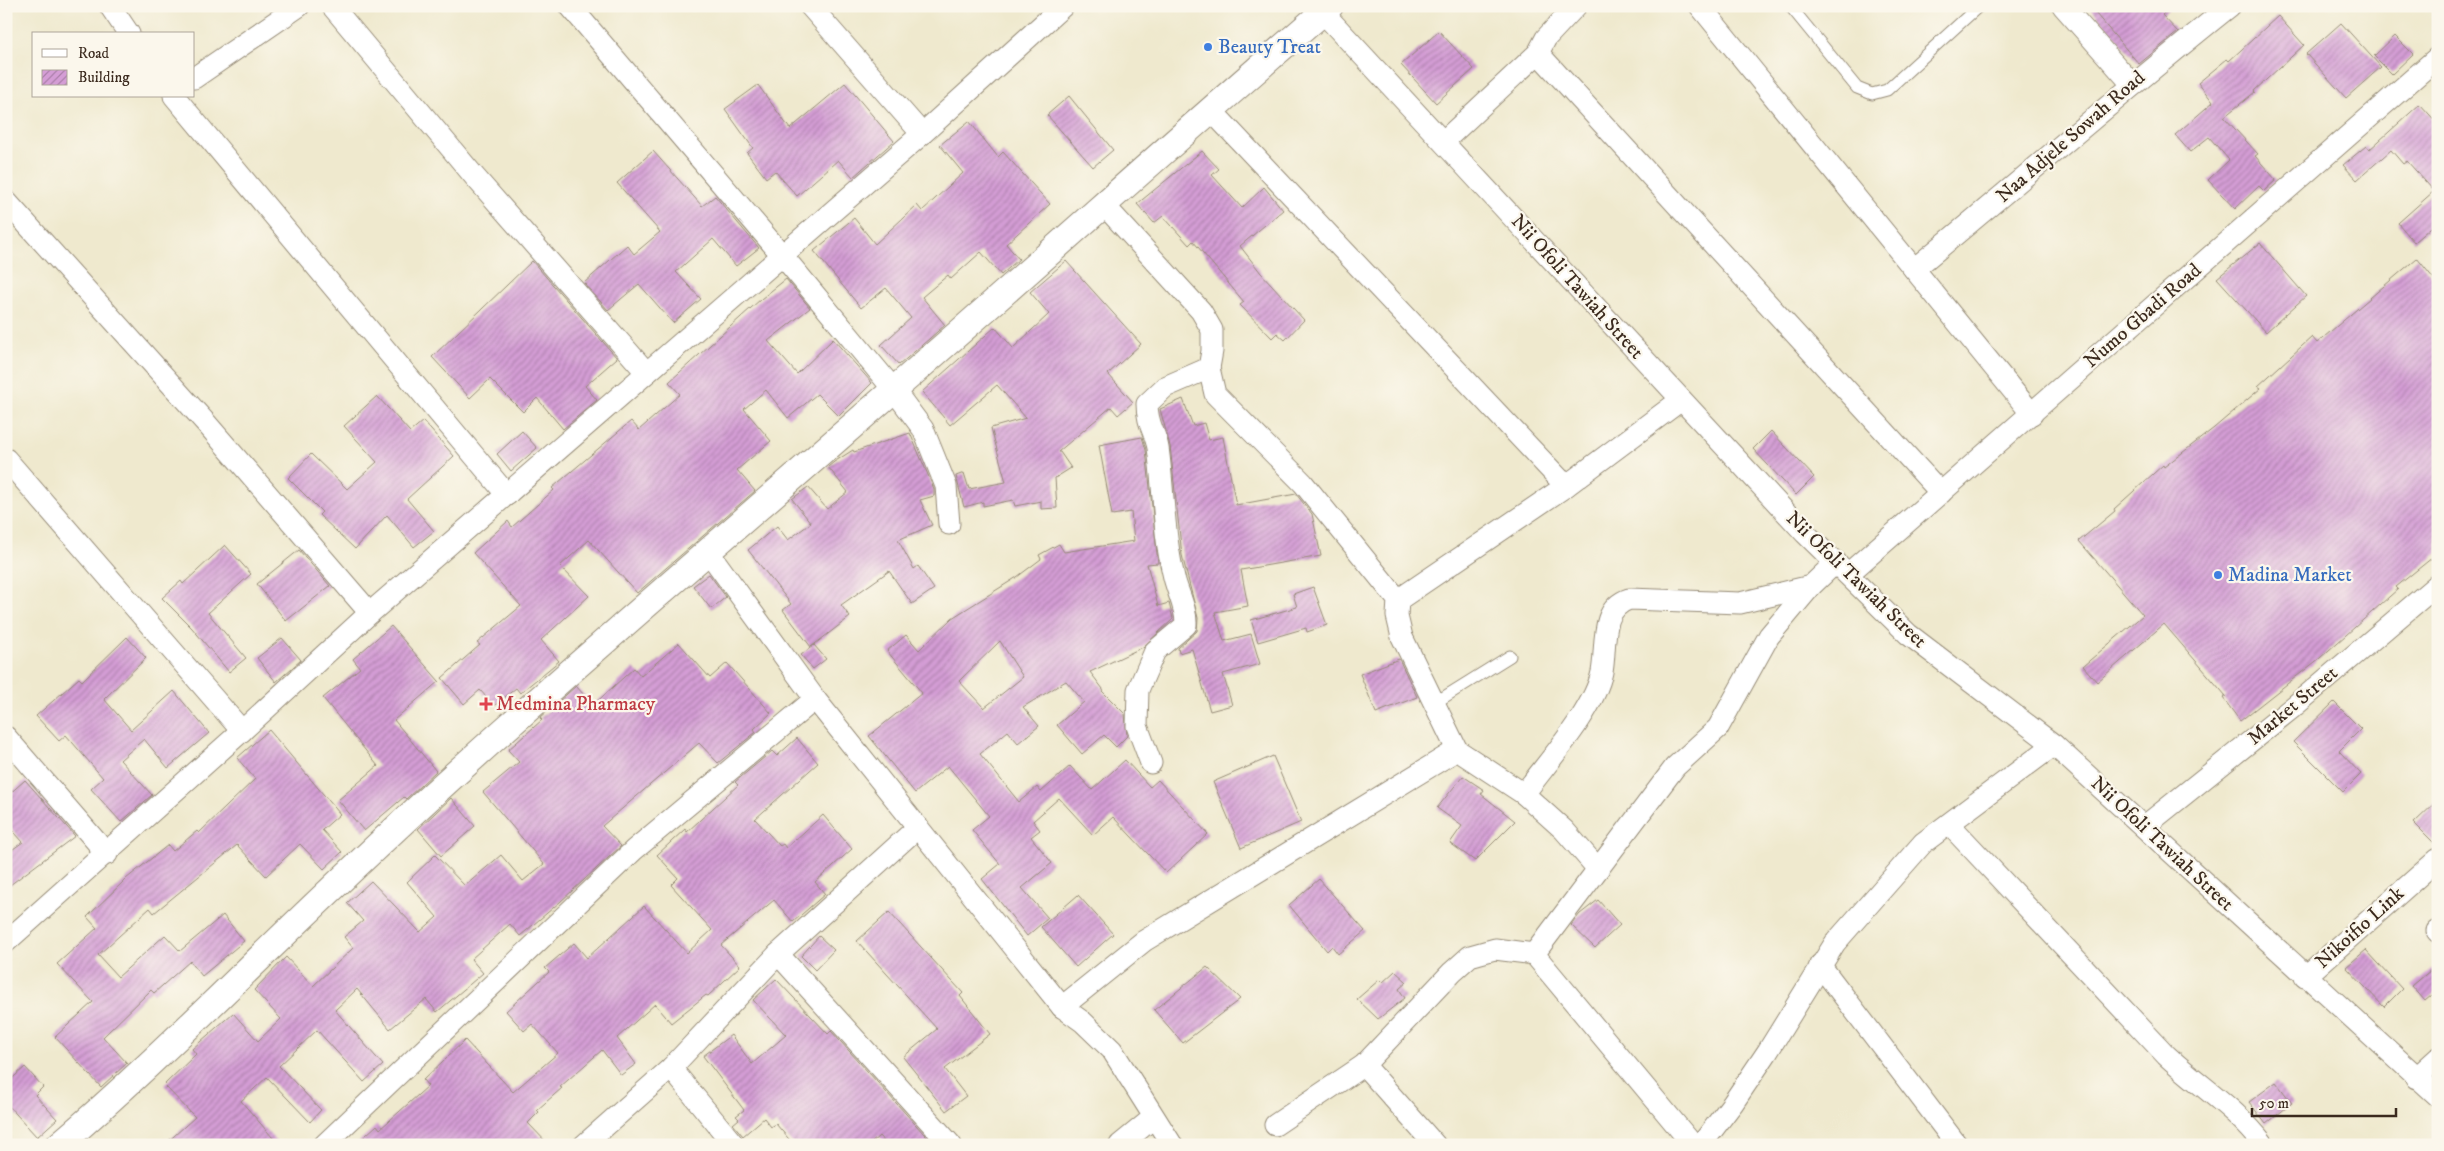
<svg xmlns="http://www.w3.org/2000/svg" width="2444" height="1151" font-family="'IM FELL DW Pica',serif">
<style>
.building{fill:url(#building-hatch);fill-rule:evenodd}
.lines{fill:none;stroke-linecap:round;stroke-linejoin:round}
.service-casing{stroke:#958a76;stroke-width:13}
.minor-casing{stroke:#958a76;stroke-width:23}
.tertiary-casing{stroke:#958a76;stroke-width:28}
.service{stroke:#fff;stroke-width:11}
.minor{stroke:#fff;stroke-width:21}
.tertiary{stroke:#fff;stroke-width:26}
.shop-dot{fill:#3f7fe0;stroke:#fbf7ec;stroke-width:2}
.health-dot{fill:#e0444e;stroke:#fbf7ec;stroke-width:2}
.labels{text-anchor:middle;dominant-baseline:central;stroke-width:4.5;stroke-linejoin:round;paint-order:stroke}
.shop-label{font-size:20px;fill:#366cbe;stroke:#fbf7ec;text-anchor:start}
.street-label{font-size:20px;fill:#3b2a1e;stroke:#fbf7ec}
.health-label{font-size:20px;fill:#be3a42;stroke:#fbf7ec;text-anchor:start}
</style>
<defs>
<pattern id="building-hatch" width="6" height="6" patternUnits="userSpaceOnUse" patternTransform="scale(1.25)"><rect width="6" height="6" fill="#d49dd5"/><path d="M-1 1l2-2M0 6l6-6M5 7l2-2" fill="none" stroke="#ad80ac"/></pattern>
</defs>
<rect width="100%" height="100%" fill="#fbf7ec"/>
<filter id="ink" filterUnits="userSpaceOnUse"><feTurbulence type="fractalNoise" baseFrequency=".02" numOctaves="2"/><feDisplacementMap in="SourceGraphic" scale="10" xChannelSelector="R" yChannelSelector="G"/><feConvolveMatrix kernelMatrix="1 2 1 2 8 2 1 2 1" color-interpolation-filters="sRGB"/></filter>
<filter id="wash" filterUnits="userSpaceOnUse"><feTurbulence type="fractalNoise" baseFrequency=".0096" numOctaves="4" result="noise"/><feDisplacementMap in="SourceGraphic" scale="20" xChannelSelector="R" yChannelSelector="G"/><feGaussianBlur stdDeviation="1.12" result="paint"/><feColorMatrix in="noise" values="0 0 0 0 0 0 0 0 0 0 0 0 0 0 0 0 0 1.4 0 .05"/><feComposite in="paint" operator="in"/></filter>
<g filter="url(#wash)">
<rect width="100%" height="100%" fill="#efe9ce"/>
<g id="blocks">
<!-- building -->
<g class="building">
<path d="M2089,6H2172L2162,15L2178,32L2139,64Z"/>
<path d="M2278,16L2304,45L2254,91L2255,92L2224,117L2258,154L2255,156L2276,180L2264,191L2259,186L2235,209L2208,180L2229,160L2209,137L2190,152L2175,135L2213,102L2198,83L2227,59L2229,61Z"/>
<path d="M2341,23L2381,67L2346,98L2306,54Z"/>
<path d="M1439,31L1474,69L1436,103L1401,65Z"/>
<path d="M2395,36L2413,54L2392,74L2374,56Z"/>
<path d="M845,83L894,141L853,177L838,160L797,196L775,171L766,178L747,153L753,148L725,109L758,85L790,129Z"/>
<path d="M1069,96L1113,150L1093,167L1047,115Z"/>
<path d="M2420,104L2438,124V221L2414,242L2398,223L2434,191L2407,161L2403,164L2391,150L2357,180L2343,165L2366,146L2369,150Z"/>
<path d="M969,121L998,157L1003,152L1050,204L1006,244L1019,259L1001,275L981,252L951,279L948,275L922,297L945,325L899,365L881,345L911,318L886,288L861,308L814,251L854,218L875,244L917,205L922,211L963,173L940,145Z"/>
<path d="M653,151L702,206L715,196L759,248L736,266L713,239L676,272L701,299L673,323L639,284L608,310L584,283L627,245L634,254L660,232L617,183Z"/>
<path d="M1202,151L1219,169L1212,175L1242,208L1264,187L1283,210L1240,246L1261,273L1304,320L1285,340L1277,333L1272,338L1240,305L1244,302L1193,241L1189,245L1163,216L1154,223L1137,204Z"/>
<path d="M2260,243L2306,296L2266,332L2217,278Z"/>
<path d="M2417,258L2438,284V553L2396,587L2398,589L2320,658L2240,721L2223,698L2226,696L2164,624L2097,682L2083,666L2143,615L2079,541L2115,511L2114,509L2163,465L2164,467L2214,428L2261,388L2258,386L2312,337L2317,343Z"/>
<path d="M532,261L617,358L585,386L597,400L563,429L537,398L523,412L490,379L470,398L432,357Z"/>
<path d="M1066,261L1141,344L1108,374L1133,402L1118,415L1111,407L1058,452H1060L1071,468L1055,478L1057,508L1041,509V501L1015,506L1013,500L983,506V502L964,507L956,476L964,473L969,489L1006,482L991,428L1026,418L997,385L950,425L922,392L995,327L1013,348L1049,314L1030,292Z"/>
<path d="M786,279L810,308L768,341L797,374L833,339L872,383L839,416L817,394L788,418L766,390L744,409L771,441L737,470L755,491L637,593L589,540L560,566L589,596L541,640L559,661L520,693L516,688L494,706L480,690L464,704L442,678L480,645L477,643L521,606L473,553L508,521L512,527L554,490L552,488L631,421L639,430L680,394L669,382L761,299Z"/>
<path d="M377,396L410,432L423,421L454,456L407,499L434,531L414,547L387,515L355,549L319,515L322,512L288,478L311,454L347,489L377,462L344,426Z"/>
<path d="M1183,399L1193,426L1204,423L1209,440L1223,437L1236,505L1296,494L1312,514L1321,556L1241,570L1248,606L1215,612L1224,641L1251,634L1260,664L1223,674L1232,705L1210,711L1192,649L1179,653L1178,648L1197,631L1198,618L1182,555L1170,446L1160,409Z"/>
<path d="M522,431L537,448L511,471L497,454Z"/>
<path d="M1771,431L1814,477L1796,495L1753,449Z"/>
<path d="M910,433L934,489V496L920,500L932,525L898,540L914,569L918,566L934,589L912,604L889,571L841,605L850,617L811,647L783,610L791,604L748,550L777,526L788,540L811,523L792,499L808,487L827,509L848,492L828,467L834,462L853,450L854,452Z"/>
<path d="M1142,437L1146,450L1158,563L1147,564L1158,606L1169,603L1173,619L1143,647L1090,672L1103,689L1102,691L1125,714L1127,736L1116,747L1104,735L1082,754L1057,725L1084,702L1066,681L1023,707L1039,726L1018,743L1008,731L980,754L1019,802L1037,787L1041,792L1070,766L1092,790L1125,760L1150,787L1158,780L1208,834L1166,873L1113,817L1093,835L1059,798L1033,821L1040,830L1031,837L1052,863L1022,888L1048,918L1027,936L982,879L1000,864L972,830L989,816L948,766L915,793L869,736L922,693L887,651L906,635L919,650L952,618L1017,577L1041,559L1039,555L1059,544L1064,552L1134,541L1131,512L1112,515L1099,445ZM1000,641L1023,677L984,708L959,681Z"/>
<path d="M225,545L251,574L208,613L246,658L229,672L192,628L162,598L181,581L183,584Z"/>
<path d="M299,550L330,586L286,621L257,584Z"/>
<path d="M709,574L726,597L711,609L693,586Z"/>
<path d="M1313,587L1327,625L1307,632L1306,628L1258,642L1251,620L1297,607L1293,594Z"/>
<path d="M391,626L439,681L394,720L436,771L406,799L404,797L364,831L338,800L378,766L323,698L360,668L353,659Z"/>
<path d="M127,637L146,658L104,699L131,730L174,691L209,733L168,768L144,739L120,760L152,795L121,822L91,789L103,778L66,735L59,741L36,716L79,678L82,681Z"/>
<path d="M282,638L301,660L276,682L257,658Z"/>
<path d="M679,643L710,678L727,663L771,713L754,729L756,732L718,763L699,743L602,826L621,846L560,902L520,936L510,924L471,959L483,973L437,1012L426,999L390,1029L357,989L335,1010L383,1065L364,1082L317,1030L279,1066L321,1110L310,1122L267,1077L241,1101L279,1145H164L195,1117L164,1085L196,1054L192,1049L233,1013L258,1041L281,1019L254,990L286,957L313,986L353,948L344,937L363,921L347,903L371,881L420,932L437,917L407,882L435,855L465,886L501,855L523,881L544,864L483,792L519,762L508,750L542,720L540,718L576,686L593,705L634,668L641,676Z"/>
<path d="M814,645L826,659L813,669L801,655Z"/>
<path d="M1399,659L1417,697L1376,713L1360,674Z"/>
<path d="M2334,702L2361,729L2339,751L2361,774L2343,792L2293,742Z"/>
<path d="M269,730L340,814L322,830L342,852L324,869L300,844L266,876L237,845L154,913L150,908L98,955L118,977L165,935L180,951L223,915L244,941L202,976L190,961L154,993L151,990L103,1037L127,1063L101,1087L55,1037L93,1002L57,964L97,928L87,917L126,879L168,845L173,851L197,831L199,833L255,779L237,758Z"/>
<path d="M797,738L818,763L755,819L780,846L783,844L786,848L823,815L852,849L815,882L825,894L793,922L774,900L721,945L740,966L708,996L706,995L671,1023L655,1004L617,1038L636,1064L621,1075L602,1050L560,1087L562,1088L537,1110L539,1112L528,1123L549,1145H355L377,1125L380,1129L428,1086L423,1080L465,1040L513,1092L558,1053L532,1024L524,1031L506,1011L549,972L545,968L574,943L587,958L644,906L687,953L712,930L671,885L678,878L657,855L685,829L687,832L738,785L735,782L772,751L777,756Z"/>
<path d="M1273,756L1301,822L1241,848L1213,782Z"/>
<path d="M1463,776L1484,790L1481,794L1515,821L1475,861L1450,843L1462,826L1437,808Z"/>
<path d="M25,780L75,836L6,888V854L23,842L6,823V797Z"/>
<path d="M451,798L475,826L441,856L418,829Z"/>
<path d="M2438,800V847L2414,823Z"/>
<path d="M1319,879L1365,931L1338,954L1332,946L1327,951L1289,905Z"/>
<path d="M1078,895L1113,934L1076,967L1041,927Z"/>
<path d="M1598,900L1620,925L1595,948L1571,925L1580,914Z"/>
<path d="M889,912L963,993L960,996L990,1034L945,1069L966,1096L946,1111L903,1057L937,1029L857,941Z"/>
<path d="M819,936L834,950L815,970L801,956Z"/>
<path d="M2366,950L2402,989L2384,1007L2346,967Z"/>
<path d="M2438,964V990L2425,1001L2412,986Z"/>
<path d="M1207,967L1240,999L1183,1043L1154,1010Z"/>
<path d="M1395,971L1407,982L1399,989L1405,998L1378,1019L1357,999L1379,980L1382,983Z"/>
<path d="M776,979L828,1034L831,1031L934,1145H887L879,1136L869,1145H794L776,1124L771,1127L764,1118L743,1136L733,1124L739,1119L736,1116L744,1110L703,1056L731,1035L752,1064L786,1035L753,1000Z"/>
<path d="M25,1067L43,1087L35,1095L57,1119L37,1137L6,1103V1084Z"/>
<path d="M2276,1082L2292,1103L2266,1124L2249,1102Z"/>
</g>
</g>
</g>
<g filter="url(#ink)">
<use href="#blocks" fill-opacity="0" stroke="#958a76" stroke-width="1"/>
<g class="lines">
<!-- service casing -->
<g class="service-casing">
<g id="service">
<path d="M1790,6L1857,88L1872,94L1887,90L1979,6"/>
<path d="M1433,704L1510,656"/>
</g>
</g>
<!-- minor casing -->
<g class="minor-casing">
<g id="minor">
<path d="M110,6L129,34"/>
<path d="M332,6L474,176L646,372"/>
<path d="M570,6L782,255L894,390L923,429L946,486L949,524"/>
<path d="M810,6L922,134"/>
<path d="M1317,6L1805,533L1908,634L2054,745L2438,1096"/>
<path d="M1700,6L2032,414"/>
<path d="M2063,6L2132,84"/>
<path d="M1538,53L1941,493"/>
<path d="M194,78L299,6"/>
<path d="M174,96L507,495"/>
<path d="M1210,109L1566,486"/>
<path d="M1444,141L1538,53L1546,38L1576,6"/>
<path d="M6,201L206,423L370,613"/>
<path d="M1104,205L1201,311L1212,330V351L1209,368L1215,394L1303,483L1398,600L1397,616L1402,637L1457,750L1524,794L1564,830L1598,869"/>
<path d="M1914,269C2020,182 2122,92 2230,6"/>
<path d="M6,459L242,731"/>
<path d="M707,550L815,699L1062,1007L1083,1022L1112,1050L1172,1145"/>
<path d="M1848,574L2438,57"/>
<path d="M1398,600L1566,486L1681,400"/>
<path d="M6,737L107,854"/>
<path d="M1151,763L1137,726L1138,690L1155,651L1186,625C1187,608 1176,590 1173,573C1163,532 1164,490 1158,448C1155,431 1147,425 1147,404L1165,387L1209,368"/>
<path d="M1524,794C1548,761 1594,711 1602,672C1607,646 1599,609 1629,599L1740,603L1811,586"/>
<path d="M1949,824L2166,1055C2198,1085 2237,1109 2264,1145"/>
<path d="M2145,826L2292,708L2438,584"/>
<path d="M2437,931L2438,932"/>
<path d="M6,942L242,731L370,613L922,134L1063,6"/>
<path d="M778,954L951,1145"/>
<path d="M1534,954L1675,767L1718,728L1769,636L1811,586L1836,562"/>
<path d="M1820,965L1957,1145"/>
<path d="M2305,977L2438,859"/>
<path d="M1062,1007L1144,941L1457,750"/>
<path d="M1364,1065L1435,1145"/>
<path d="M671,1068L734,1145"/>
<path d="M2416,1078L2438,1058"/>
<path d="M1275,1125L1364,1065L1452,972L1470,956L1495,949L1534,954L1693,1145"/>
<path d="M324,1145L634,850L815,699"/>
<path d="M584,1145L671,1068L778,954L917,828"/>
<path d="M1120,1145L1153,1118"/>
<path d="M1701,1145L1733,1103L1768,1051L1835,943L1923,843L2054,745"/>
</g>
</g>
<!-- tertiary casing -->
<g class="tertiary-casing">
<path id="tertiary" d="M59,1145C120,1093 177,1038 235,982C307,912 379,843 453,776C600,643 750,516 898,386C1043,260 1185,131 1330,6"/>
</g>
<!-- service -->
<use href="#service" class="service"/>
<!-- minor -->
<use href="#minor" class="minor"/>
<!-- tertiary -->
<use href="#tertiary" class="tertiary"/>
</g>
</g>
<!-- markers -->
<g class="shop-dot">
<circle cx="1208" cy="47" r="5"/>
<circle cx="2218" cy="575" r="5"/>
</g>
<path class="health-dot" d="M483.5 696.5h5v5h5v5h-5v5h-5v-5h-5v-5h5z"/>
<g class="labels">
<!-- shop labels -->
<g class="shop-label">
<text x="1218" y="47">Beauty Treat</text>
<text x="2228" y="575">Madina Market</text>
</g>
<!-- street labels -->
<g class="street-label">
<text transform="translate(2071 137) rotate(-41)">Naa Adjele Sowah Road</text>
<text transform="translate(1577 287) rotate(48)">Nii Ofoli Tawiah Street</text>
<text transform="translate(2143 316) rotate(-41)">Numo Gbadi Road</text>
<text transform="translate(1856 580) rotate(44)">Nii Ofoli Tawiah Street</text>
<text transform="translate(2293 706) rotate(-40)">Market Street</text>
<text transform="translate(2162 844) rotate(43)">Nii Ofoli Tawiah Street</text>
<text transform="translate(2360 928) rotate(-42)">Nikoifio Link</text>
</g>
<!-- health labels -->
<g class="health-label">
<text x="496" y="704">Medmina Pharmacy</text>
</g>
</g>
<!-- margin -->
<rect width="2444" height="1151" fill="none" stroke="#fbf7ec" stroke-width="25"/>
<!-- legend -->
<rect x="32" y="32" width="162" height="65" fill="#fbf7ec" stroke="#aea59a"/>
<rect x="42" y="49" width="25" height="8" fill="#ffffff" stroke="#aea59a"/>
<text x="78" y="58" font-size="15" fill="#3b2a1e">Road</text>
<rect x="42" y="70" width="25" height="15" fill="url(#building-hatch)" stroke="#aea59a"/>
<text x="78" y="82" font-size="15" fill="#3b2a1e">Building</text>
<!-- scale -->
<path d="M2252 1108v8h144v-8" fill="none" stroke="#3b2a1e" stroke-width="2.5"/>
<text x="2259" y="1108" font-size="15" fill="#3b2a1e" stroke="#fbf7ec" stroke-width="4" paint-order="stroke">50 m</text>
</svg>
